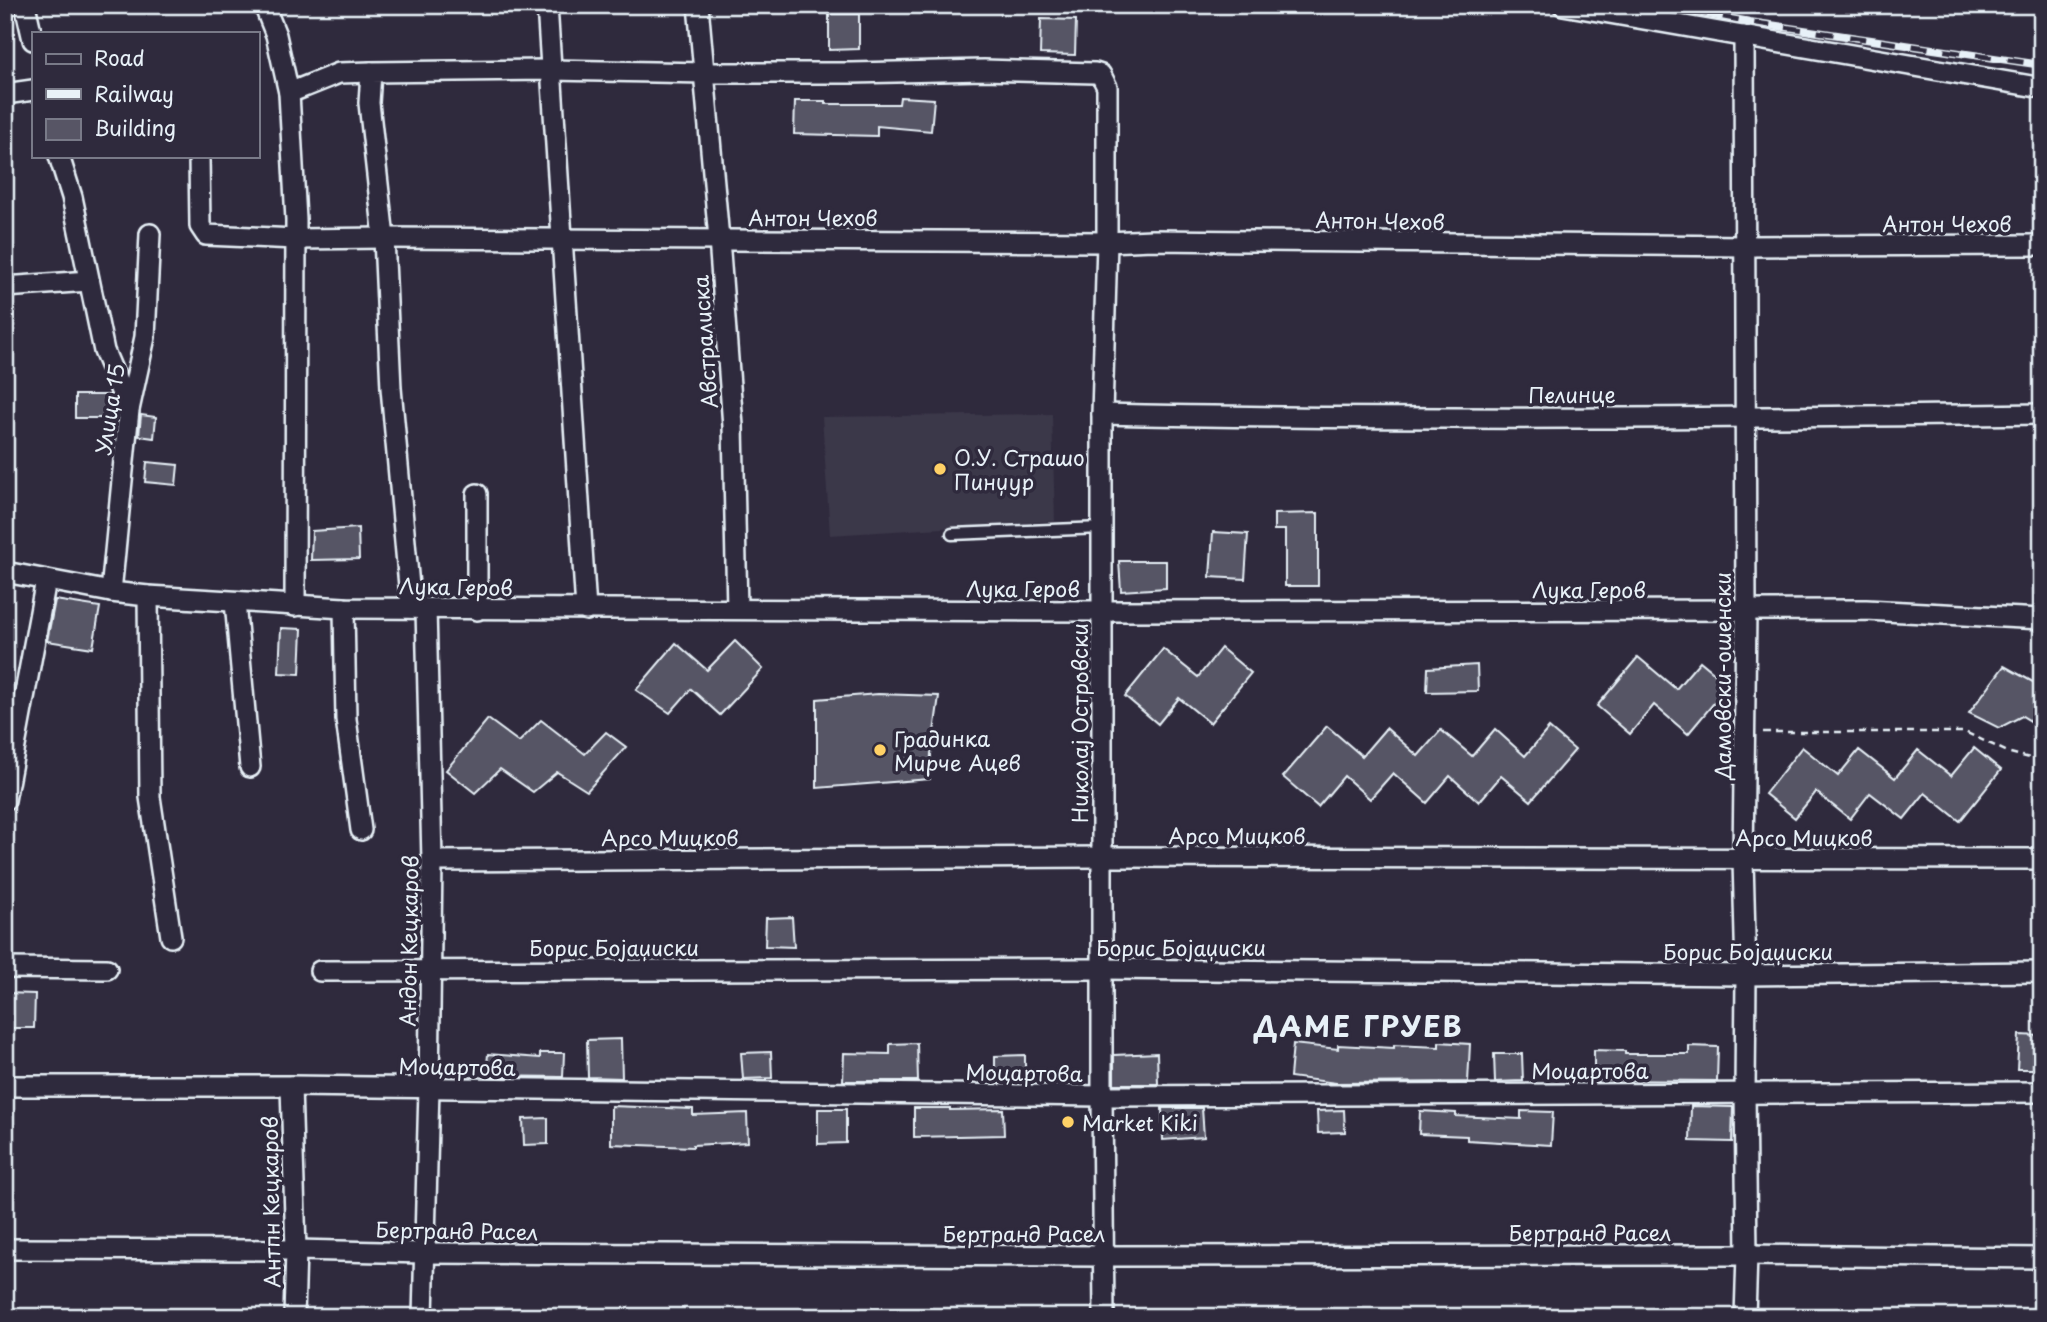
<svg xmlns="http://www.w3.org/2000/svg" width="2047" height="1322" font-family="'Playpen Sans',sans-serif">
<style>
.built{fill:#3b3749}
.building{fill:#575565;stroke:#e8f1f8;stroke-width:2}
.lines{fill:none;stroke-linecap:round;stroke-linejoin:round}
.lane-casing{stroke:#e8f1f8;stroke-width:15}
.street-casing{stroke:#e8f1f8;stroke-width:24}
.path{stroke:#e8f1f8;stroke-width:2.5;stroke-dasharray:7 5;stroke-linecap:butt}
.lane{stroke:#2f2a3d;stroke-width:10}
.street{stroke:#2f2a3d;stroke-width:19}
.rail-casing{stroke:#e8f1f8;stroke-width:8}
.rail{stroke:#2f2a3d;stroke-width:5;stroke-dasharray:16;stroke-linecap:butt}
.poi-dot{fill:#ffd166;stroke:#2f2a3d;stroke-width:2.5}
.labels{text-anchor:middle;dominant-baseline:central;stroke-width:7;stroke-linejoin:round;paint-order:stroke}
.street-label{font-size:21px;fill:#e8f1f8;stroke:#2f2a3d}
.poi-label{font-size:21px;fill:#e8f1f8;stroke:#2f2a3d;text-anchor:start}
.district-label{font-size:28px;font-weight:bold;letter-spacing:2px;fill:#e8f1f8;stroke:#2f2a3d}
</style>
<rect width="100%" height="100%" fill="#2f2a3d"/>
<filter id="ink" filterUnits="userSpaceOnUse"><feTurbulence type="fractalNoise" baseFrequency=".0143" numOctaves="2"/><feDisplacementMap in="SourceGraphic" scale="14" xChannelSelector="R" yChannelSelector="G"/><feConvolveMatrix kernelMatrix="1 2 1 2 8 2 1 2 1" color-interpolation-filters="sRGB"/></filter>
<g filter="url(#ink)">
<!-- built -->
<path class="built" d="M1052,414L1055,521L830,535L822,417Z"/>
<!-- building -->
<g class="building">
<path d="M829,14H859V49L829,50Z"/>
<path d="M1041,19L1076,20L1075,55L1040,54Z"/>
<path d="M900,97L934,99L931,131L877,126V136L794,134L795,101H825V104H899Z"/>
<rect x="75" y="395" width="34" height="23"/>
<path d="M141,415L156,417L154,438L139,436Z"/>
<path d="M147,462L178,465L176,485L145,482Z"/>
<path d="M1318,513V586H1285V530H1274V514Z"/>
<path d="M358,528L359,559L311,560L312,531Z"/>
<path d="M1213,532L1248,534L1245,579L1210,577Z"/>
<path d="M1119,561H1166V588L1121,591Z"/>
<path d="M55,600L100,607L93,648L47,641Z"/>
<path d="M281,628L302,629L300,674L279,673Z"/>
<path d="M735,641L763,669L720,715L691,689L670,713L636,690L676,643L707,670Z"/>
<path d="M1221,648L1251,673L1210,723L1179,698L1158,724L1125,696L1163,649L1198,677Z"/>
<path d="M1638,657L1676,689L1700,661L1729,685L1688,734L1654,705L1630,734L1597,706Z"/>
<path d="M1477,665L1478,691L1427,692L1428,668Z"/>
<path d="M2004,666L2042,687V728L2022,716L1999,728L1969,713Z"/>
<path d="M878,694L939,696L931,754L930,779L817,788V699Z"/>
<path d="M488,719L519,742L541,720L585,754L606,732L626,747L587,791L557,772L533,792L500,769L475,793L446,770Z"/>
<path d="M1327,726L1362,756L1386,728L1418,756L1441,730L1472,756L1495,729L1525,756L1549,728L1575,750L1531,801L1501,776L1479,802L1450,776L1427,803L1393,773L1370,799L1344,776L1318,807L1283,777Z"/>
<path d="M1802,747L1838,776L1859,750L1895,778L1918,750L1951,776L1974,748L2001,770L1960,821L1925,793L1904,819L1870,793L1850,819L1816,792L1795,818L1765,794Z"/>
<path d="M792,917L794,947L765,946L766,918Z"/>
<path d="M5,993L35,994L34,1028H5Z"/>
<path d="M2019,1035L2042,1036V1069H2017Z"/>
<path d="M621,1039L622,1078L588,1077L587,1040Z"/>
<path d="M1439,1042L1470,1044L1468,1082L1336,1083L1290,1077L1293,1044L1338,1049V1045L1394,1048V1045L1439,1047Z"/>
<path d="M917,1043L918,1081H843L844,1053L890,1054V1044Z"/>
<path d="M1689,1046L1718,1047L1717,1081L1594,1080V1050L1625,1051V1054H1689Z"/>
<path d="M771,1052L772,1078L743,1079L741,1053Z"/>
<path d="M540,1053H564L563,1077L486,1076L488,1054L540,1058Z"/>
<path d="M1157,1053L1158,1084H1114V1055Z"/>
<path d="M1494,1054H1522L1523,1081L1495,1082Z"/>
<path d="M1025,1055V1082H995V1056Z"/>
<path d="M611,1106L693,1109V1115L747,1113L748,1142L693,1145V1147L611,1144Z"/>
<path d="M1691,1106L1733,1107L1732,1142L1690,1141Z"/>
<path d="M914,1108H950V1110L1003,1109L1004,1135L914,1137Z"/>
<path d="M1162,1108H1202L1204,1137L1163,1140Z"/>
<path d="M818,1109H846V1143L818,1144Z"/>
<path d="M1344,1110L1345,1132L1318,1133L1317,1111Z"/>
<path d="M1420,1111L1456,1113V1116L1521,1119V1111L1553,1112L1551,1145L1467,1140V1136L1419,1134Z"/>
<path d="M548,1118V1144L524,1145L523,1119Z"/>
</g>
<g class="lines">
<!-- lane casing -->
<g class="lane-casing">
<path id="lane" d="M952,534L1102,528"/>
</g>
<!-- street casing -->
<g class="street-casing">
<g id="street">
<path d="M25,5L33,40"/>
<path d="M264,5L276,35L289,93L296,220L295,606"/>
<path d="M547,5L586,610"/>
<path d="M698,5L719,239L733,426L737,609"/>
<path d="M1563,5L2042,88"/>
<path d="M1744,36L1746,611L1743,860L1746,975L1745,1092L1747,1255L1745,1317"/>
<path d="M289,93L339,73L371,72"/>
<path d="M5,94L33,90"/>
<path d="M59,156L72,197L104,351L129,410"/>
<path d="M199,156L200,226L206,235L296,239L384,238L1107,242L1152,240L1746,246L2042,245"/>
<path d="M5,287L89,281"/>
<path d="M1102,414C1415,421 1729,418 2042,414"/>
<path d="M477,494V610"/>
<path d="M5,572L111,592L148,596L344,608L1102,611L1866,610L2042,619"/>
<path d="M111,592L129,410L145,337L150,234"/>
<path d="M148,596L150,797L171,937"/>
<path d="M235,602L250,767"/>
<path d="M344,608L346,719L361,830"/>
<path d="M411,608L391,388L384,238L369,103L371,72L551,70L705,73H852L984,70L1095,73L1101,75L1107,87V242L1102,414V1096L1104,1317"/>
<path d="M5,800L46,580"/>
<path d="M432,861L1102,857L2042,859"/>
<path d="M5,968L107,969"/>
<path d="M320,971L1103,969L1746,975L2042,972"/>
<path d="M5,1086H291L1102,1096L2042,1092"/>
<path d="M291,1086L296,1250L294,1317"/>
<path d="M5,1249L296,1250L424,1253L1104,1256L1747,1255L2042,1258"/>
<path d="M423,1317L429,1088L432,861L426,608"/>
</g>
</g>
<!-- path -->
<path class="path" d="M1763,732H1965L2010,753L2042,761"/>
<!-- lane -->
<use href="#lane" class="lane"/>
<!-- street -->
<use href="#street" class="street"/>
<!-- rail casing -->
<g class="rail-casing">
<path id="rail" d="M1660,5L1750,22L2042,65"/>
</g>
<!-- rail -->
<use href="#rail" class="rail"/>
</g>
</g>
<!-- markers -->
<g class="poi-dot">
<circle cx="940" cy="469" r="7"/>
<circle cx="880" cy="750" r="7"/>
<circle cx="1068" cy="1122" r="7"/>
</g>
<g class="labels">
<!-- street labels -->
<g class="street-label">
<text x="813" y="217">Антон Чехов</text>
<text transform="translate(1380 220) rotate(1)">Антон Чехов</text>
<text x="1947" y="223">Антон Чехов</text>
<text transform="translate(704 342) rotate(-94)">Австралиска</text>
<text x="1572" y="394">Пелинце</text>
<text transform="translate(109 409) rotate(-81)">Улица 15</text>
<text transform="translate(456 586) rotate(1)">Лука Геров</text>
<text x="1023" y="588">Лука Геров</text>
<text x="1589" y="589">Лука Геров</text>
<text transform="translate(1722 676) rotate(-90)">Дамовски-ошенски</text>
<text transform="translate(1079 723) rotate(-90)">Николај Островски</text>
<text x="1237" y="835">Арсо Мицков</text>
<text x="670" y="837">Арсо Мицков</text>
<text x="1804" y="837">Арсо Мицков</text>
<text transform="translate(408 941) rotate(-89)">Андон Кецкаров</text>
<text x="614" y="947">Борис Бојаџиски</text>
<text x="1181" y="947">Борис Бојаџиски</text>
<text x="1748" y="951">Борис Бојаџиски</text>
<text transform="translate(457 1066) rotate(1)">Моцартова</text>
<text x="1590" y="1070">Моцартова</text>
<text transform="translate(1024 1072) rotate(1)">Моцартова</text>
<text transform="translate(270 1202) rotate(-91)">Антпн Кецкаров</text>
<text transform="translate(457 1230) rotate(1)">Бертранд Расел</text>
<text x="1590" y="1232">Бертранд Расел</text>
<text x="1024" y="1233">Бертранд Расел</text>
</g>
<!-- poi labels -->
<g class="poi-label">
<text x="954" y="457">О.У. Страшо<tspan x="954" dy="24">Пинџур</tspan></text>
<text x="894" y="738">Градинка<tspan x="894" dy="24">Мирче Ацев</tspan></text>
<text x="1082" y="1122">Market Kiki</text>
</g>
<!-- district labels -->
<g class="district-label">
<text x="1359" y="1025">ДАМЕ ГРУЕВ</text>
</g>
</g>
<!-- margin -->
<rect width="2047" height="1322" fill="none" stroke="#2f2a3d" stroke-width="28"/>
<rect x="14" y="14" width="2019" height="1294" fill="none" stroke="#e8f1f8" stroke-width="2.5" filter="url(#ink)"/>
<!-- legend -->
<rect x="32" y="32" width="228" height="126" fill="#2f2a3d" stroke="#797a88" stroke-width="2"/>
<rect x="46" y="54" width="35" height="10" fill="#2f2a3d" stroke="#797a88" stroke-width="2"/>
<text x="94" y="66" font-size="21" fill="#e8f1f8">Road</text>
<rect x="46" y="89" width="35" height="10" fill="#e8f1f8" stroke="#797a88" stroke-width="2"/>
<text x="94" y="102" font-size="21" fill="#e8f1f8">Railway</text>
<rect x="46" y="119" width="35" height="21" fill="#575565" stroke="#797a88" stroke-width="2"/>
<text x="94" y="136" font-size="21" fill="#e8f1f8">Building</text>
</svg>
